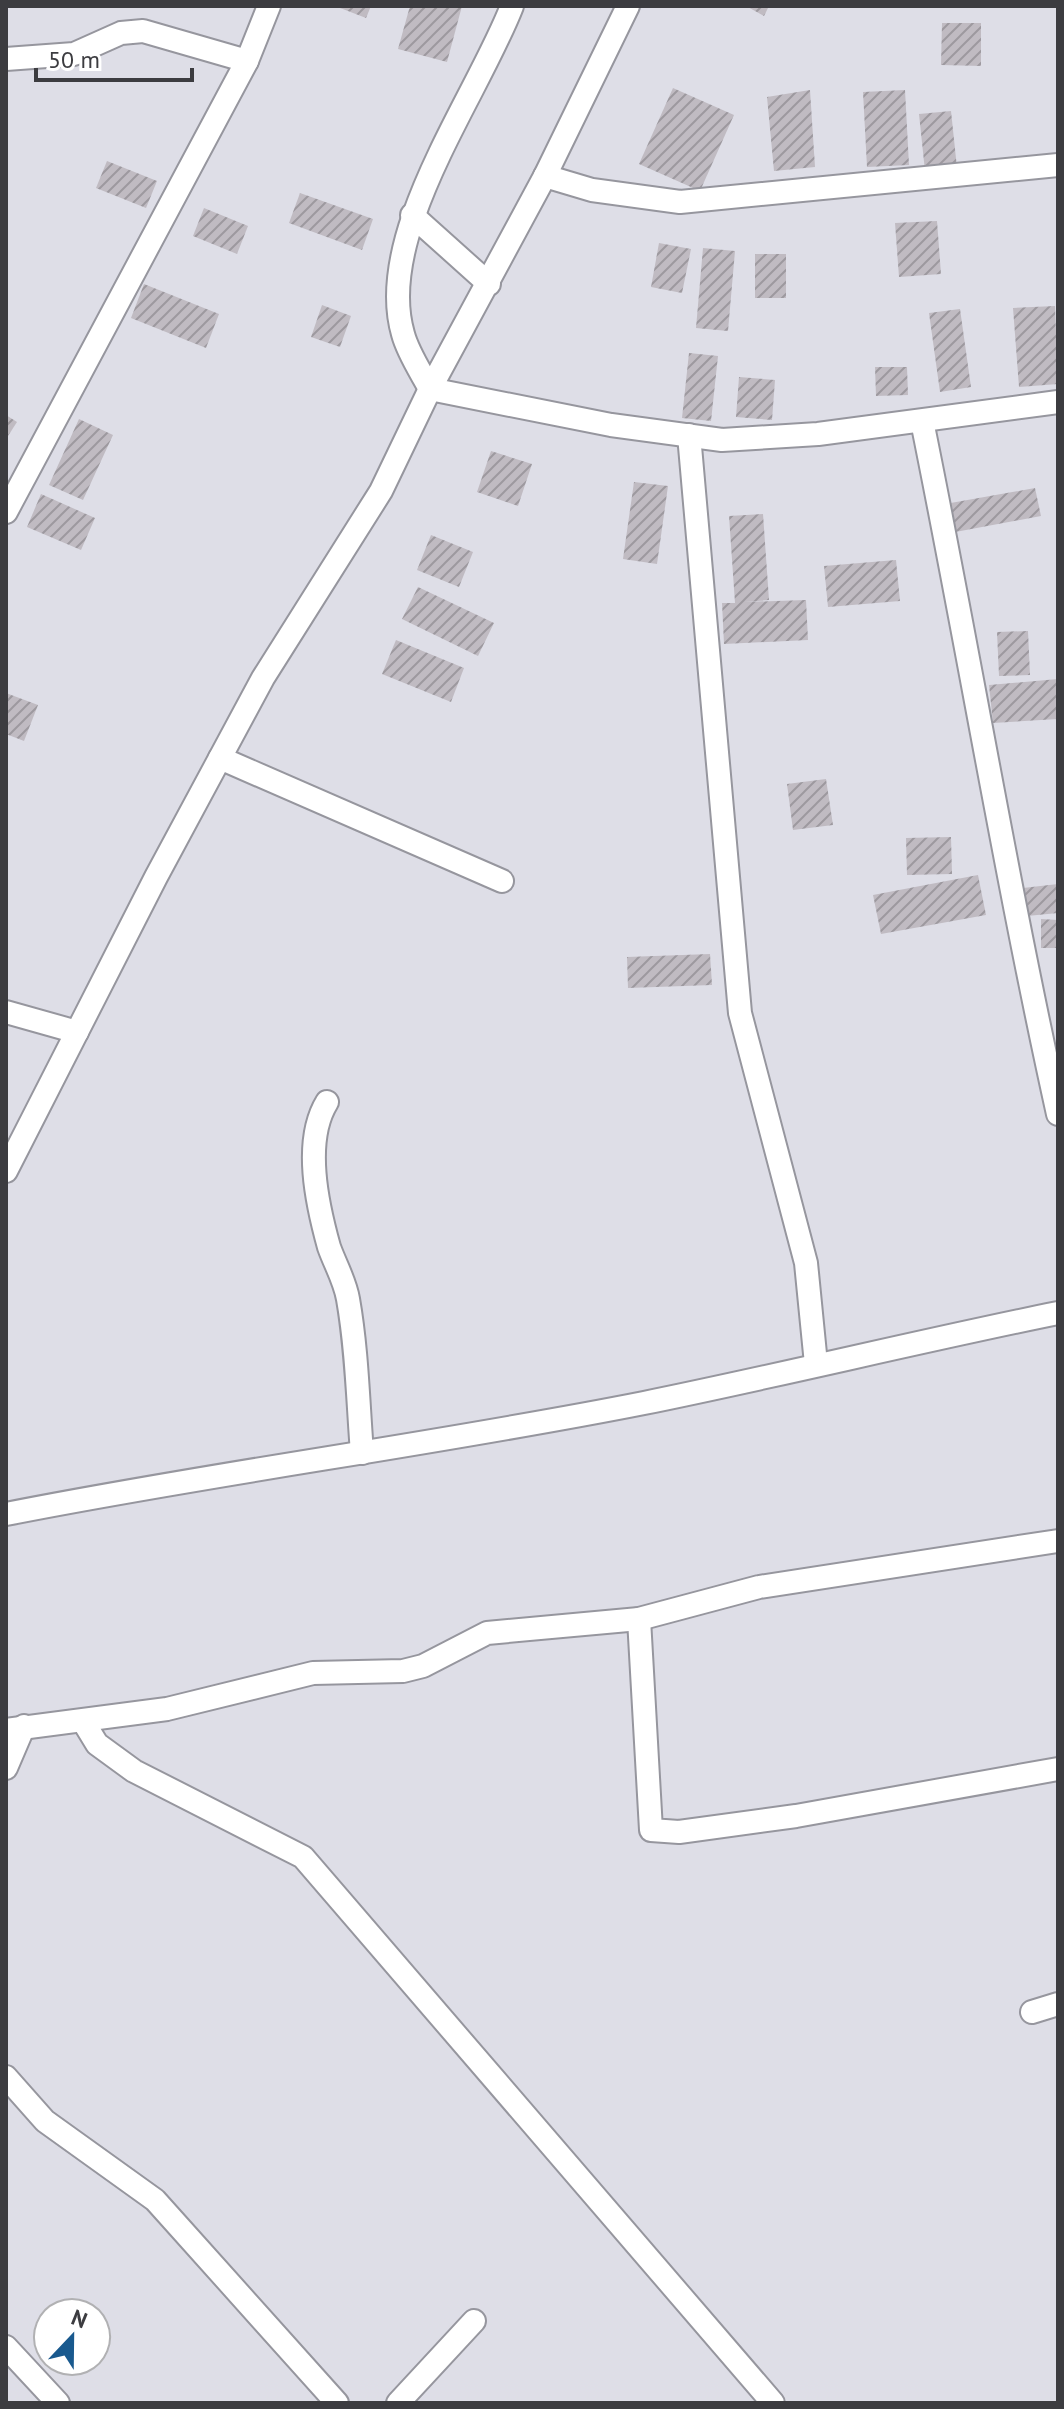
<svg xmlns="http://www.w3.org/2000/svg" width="1064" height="2409" font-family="'PT Sans',sans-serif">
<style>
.building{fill:url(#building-hatch)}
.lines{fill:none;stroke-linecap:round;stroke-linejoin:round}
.street-casing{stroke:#96969e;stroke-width:26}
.street{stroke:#fff;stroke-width:22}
</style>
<defs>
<pattern id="building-hatch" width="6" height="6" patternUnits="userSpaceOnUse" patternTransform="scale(2)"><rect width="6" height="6" fill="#c0bbc2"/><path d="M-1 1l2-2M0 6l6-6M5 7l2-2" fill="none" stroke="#9d999f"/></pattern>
</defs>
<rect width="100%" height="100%" fill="#dedee7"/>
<!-- building -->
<g class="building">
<path d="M335,6H371L366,18Z"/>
<path d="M410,6H462L447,62L398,49Z"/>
<path d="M746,6H769L764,16Z"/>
<path d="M942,23H981V66L941,65Z"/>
<path d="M673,88L734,115L700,191L639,164Z"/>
<path d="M810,90L815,167L774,171L767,97Z"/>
<path d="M905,90L909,165L867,167L863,92Z"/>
<path d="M951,111L957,168L925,171L919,114Z"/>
<path d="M107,161L157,181L146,208L96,188Z"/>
<path d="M300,193L373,219L362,250L289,223Z"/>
<path d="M204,208L248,226L237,254L193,236Z"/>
<path d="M937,221L941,274L899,277L895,223Z"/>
<path d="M659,243L691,249L682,293L651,287Z"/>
<path d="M703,248L735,251L728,331L696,328Z"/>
<rect x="755" y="254" width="31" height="44"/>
<path d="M144,284L219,314L206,348L131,318Z"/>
<path d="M322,305L351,316L340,347L311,337Z"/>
<path d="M1055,306L1058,384L1019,387L1013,308Z"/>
<path d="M960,309L971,387L940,392L929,313Z"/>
<path d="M689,353L718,356L711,421L682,418Z"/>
<path d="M875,367H907L908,395L876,396Z"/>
<path d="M739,377L775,380L772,420L736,417Z"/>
<path d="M6,415L17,422L6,439Z"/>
<path d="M79,419L113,435L83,500L49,485Z"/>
<path d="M491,451L532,464L518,506L477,492Z"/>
<path d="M634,482L668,486L657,564L623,559Z"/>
<path d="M1035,488L1041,516L950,533L945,504Z"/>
<path d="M41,494L95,518L81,550L27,527Z"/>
<path d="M763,514L769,600L744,602L806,600L808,640L724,644L722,603H735L729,516Z"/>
<path d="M431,535L473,552L459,587L417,570Z"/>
<path d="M896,560L900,601L828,607L824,566Z"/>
<path d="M418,587L494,623L478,656L402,619Z"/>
<path d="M1028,631L1030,675L999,676L997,632Z"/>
<path d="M396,640L464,668L451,702L382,674Z"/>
<path d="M1058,679V719L993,723L989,685Z"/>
<path d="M6,693L38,705L24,741L6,734Z"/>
<path d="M826,779L833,825L793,830L787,784Z"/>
<path d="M951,837L952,874L907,875L906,838Z"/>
<path d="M978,875L986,915L881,934L873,895Z"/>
<path d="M1058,884V913L1027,916L1023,888Z"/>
<path d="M1041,919L1058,920V948H1041Z"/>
<path d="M710,954L712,985L628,988L627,957Z"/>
</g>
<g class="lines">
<!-- street casing -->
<g class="street-casing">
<g id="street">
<path d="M512,6C477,97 374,235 403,334C408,353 421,372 430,389L611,425L722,440L818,434L1058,402"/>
<path d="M6,59L74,54L121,33L143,31L247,61"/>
<path d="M545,176L592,190L680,202L1058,165"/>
<path d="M412,215L489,284"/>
<path d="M922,421C969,652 1007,884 1058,1114"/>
<path d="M689,435L740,1013L806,1263L816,1364"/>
<path d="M6,512L247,61L269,6"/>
<path d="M220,758L502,881"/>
<path d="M6,1012L77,1032"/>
<path d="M327,1102C303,1141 317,1204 329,1247C335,1264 345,1281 348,1299C357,1350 358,1402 362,1453"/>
<path d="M6,1171L156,877L263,678L381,491L430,389L545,176L628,6"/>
<path d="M6,1514C218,1472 432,1445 644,1403C782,1375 920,1341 1058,1313"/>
<path d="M639,1619L651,1830L679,1832L796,1816L1058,1769"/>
<path d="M83,1721L97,1744L134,1771L303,1857L773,2403"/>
<path d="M6,1730L167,1709L313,1673L403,1671L423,1666L487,1633L639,1619L759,1587L1058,1541"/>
<path d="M6,1768L24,1726"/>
<path d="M1032,2012L1058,2004"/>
<path d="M6,2077L45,2121L155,2200L337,2403"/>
<path d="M6,2347L58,2403"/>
<path d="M398,2403L474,2321"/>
</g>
</g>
<!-- street -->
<use href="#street" class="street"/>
</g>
<!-- border -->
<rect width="1064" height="2409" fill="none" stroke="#3c3c40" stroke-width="16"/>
<!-- north arrow -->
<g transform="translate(72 2337) rotate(22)"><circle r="38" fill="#ffffff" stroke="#b1b1b3" stroke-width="2"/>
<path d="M0-6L14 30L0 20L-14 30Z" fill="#19598e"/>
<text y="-12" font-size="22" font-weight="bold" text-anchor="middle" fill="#3c3c40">N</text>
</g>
<!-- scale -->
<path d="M36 68v12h156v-12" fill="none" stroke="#3c3c40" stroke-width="4"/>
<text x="48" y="68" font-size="24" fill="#3c3c40" stroke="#ffffff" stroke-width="6" paint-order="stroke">50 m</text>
</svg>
